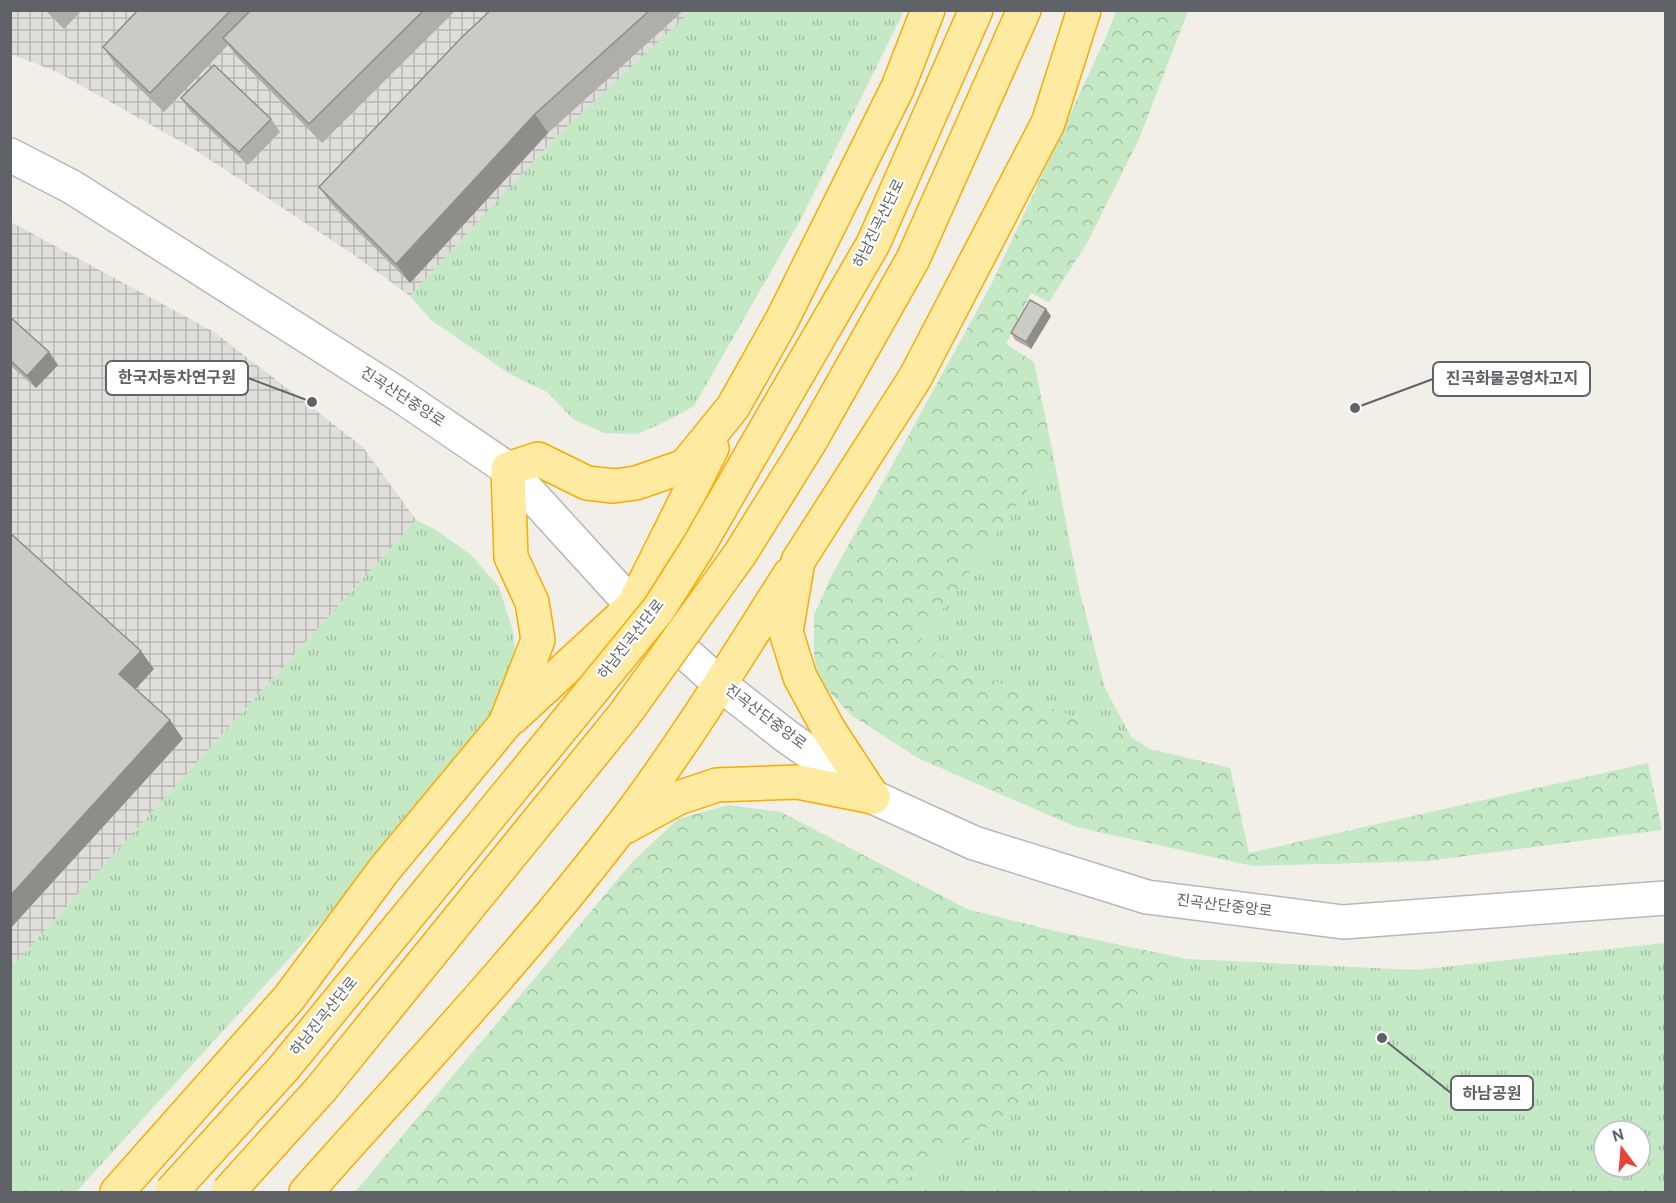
<svg xmlns="http://www.w3.org/2000/svg" width="1676" height="1203" font-family="Overpass,'Noto Sans KR',sans-serif">
<style>
.industrial{fill:url(#industrial-grid)}
.forest{fill:url(#forest-crowns)}
.park{fill:url(#park-tufts);fill-rule:evenodd}
.lines{fill:none;stroke-linecap:round;stroke-linejoin:round}
.minor-casing{stroke:#b5b8bc;stroke-width:36}
.trunk-casing{stroke:#f9ab00;stroke-width:36}
.minor{stroke:#fff;stroke-width:33}
.trunk{stroke:#feeaa1;stroke-width:33}
.trunk-bridge-casing{stroke:#f9ab00;stroke-width:36;stroke-linecap:butt}
.trunk-bridge{stroke:#feeaa1;stroke-width:33}
.wall{fill:#afaea9}
.shaded-wall{fill:#8f8d8a}
.building{fill:#cccac5;stroke:#8f8d8a;stroke-width:1.5}
.labels{text-anchor:middle;dominant-baseline:central;stroke-width:4.5;stroke-linejoin:round;paint-order:stroke}
.street-label{font-size:15px;fill:#5f6368;stroke:#fff}
.leader{fill:none;stroke:#5f6368;stroke-width:2}
.callout-dot{fill:#5f6368;stroke:#fff;stroke-width:2}
.callout{fill:#fff;stroke:#5f6368;stroke-width:2}
.callout-label{font-size:16px;text-anchor:middle;font-weight:bold;fill:#5f6368}
</style>
<defs>
<pattern id="industrial-grid" width="8" height="8" patternUnits="userSpaceOnUse" patternTransform="scale(1.5)"><rect width="8" height="8" fill="#e0deda"/><path d="M0 4h8M4 0v8" fill="none" stroke="#b9b8b5"/></pattern>
<pattern id="forest-crowns" width="20" height="18" patternUnits="userSpaceOnUse" patternTransform="scale(1.5)"><rect width="20" height="18" fill="#c5e8c5"/><path d="M2 6a3 3 0 1 1 6 0M12 15a3 3 0 1 1 6 0" fill="none" stroke="#a3c0a4"/></pattern>
<pattern id="park-tufts" width="24" height="20" patternUnits="userSpaceOnUse" patternTransform="scale(1.5)"><rect width="24" height="20" fill="#c5e8c5"/><path d="M3 7l-1-3M5 7V3M7 7l1-3M15 17l-1-3M17 17v-4M19 17l1-3" fill="none" stroke="#a3c0a4"/></pattern>
</defs>
<rect width="100%" height="100%" fill="#f1efe8"/>
<!-- industrial -->
<g class="industrial">
<path d="M10,11H692L554,139L410,296L354,255L192,148L57,72L11,54Z"/>
<path d="M11,222L214,332L363,447L416,520L11,968Z"/>
</g>
<!-- forest -->
<g class="forest">
<path d="M1116,11H1188L1139,139L1087,243L1049,302L1031,293L1006,344L1034,362L1053,454L919,644L1056,710L1131,737L1150,749L1230,768L1249,853L1648,763L1662,830L1429,861L1253,866L1076,827L918,758L851,715L819,681L814,657V615L832,575L991,285L1106,37Z"/>
<path d="M728,805L781,812L967,909L1055,931L1187,959L1021,1106L887,1192H355L634,860L678,819Z"/>
</g>
<!-- park -->
<g class="park">
<path d="M692,10L904,11L802,217L694,406L665,422L637,434L604,433L573,419L547,392L510,374L431,320L410,296L554,139Z"/>
<path d="M1053,454L1078,585L1105,688L1131,737L1056,710L918,644Z"/>
<path d="M416,520L436,530L471,555L499,587L513,631L516,661L503,698L481,730L337,906L76,1192H11V968Z"/>
<path d="M1665,943V1192H887L1021,1106L1187,959L1415,970ZM1604,1131H1640V1167H1604Z"/>
</g>
<g class="lines">
<!-- minor casing -->
<g class="minor-casing">
<path id="minor" d="M10,155L72,187L401,396L508,469L633,606L720,684L786,736L873,797L974,843L1147,897L1343,922L1666,898"/>
</g>
<!-- trunk casing -->
<g class="trunk-casing">
<g id="trunk">
<path d="M775,413L873,244L976,10"/>
<path d="M811,440L913,259L1024,10"/>
<path d="M512,718L633,606L712,448"/>
<path d="M873,797L829,730L800,677L786,632L798,561L915,378L1048,123L1084,10"/>
<path d="M625,827L678,798L717,785L798,782L873,797"/>
<path d="M117,1192L289,998L384,870L505,724L538,640L532,602L511,557L508,469L538,459L587,483L614,486L636,483L685,466L733,407L782,320L898,87L928,10"/>
<path d="M306,1192C411,1074 521,957 618,831C681,749 735,660 790,574"/>
</g>
</g>
<!-- minor -->
<use href="#minor" class="minor"/>
<!-- trunk -->
<use href="#trunk" class="trunk"/>
<!-- trunk-bridge casing -->
<g class="trunk-bridge-casing">
<g id="trunk-bridge">
<path d="M171,1192L283,1069L658,610L698,547L775,413"/>
<path d="M228,1192L321,1089L624,715L740,554L811,440"/>
</g>
</g>
<!-- trunk-bridge -->
<use href="#trunk-bridge" class="trunk-bridge"/>
</g>
<!-- wall -->
<g class="wall">
<path d="M45,10H82L64,29Z"/>
<path d="M138,10H456L322,143L237,57L228,45L164,112L116,66L103,47Z"/>
<path d="M491,10H684L548,133L410,283L333,206L319,187Z"/>
<path d="M181,98L271,119L280,132L248,165L190,111Z"/>
<path d="M1051,316L1031,349L1015,340L1011,333Z"/>
<path d="M10,317L58,365L36,388L10,365Z"/>
</g>
<!-- shaded-wall -->
<g class="shaded-wall">
<path d="M535,114L548,133L410,283L396,264Z"/>
<path d="M1046,309L1051,316L1031,349L1026,342Z"/>
<path d="M49,352L58,365L36,388L27,376Z"/>
<path d="M141,651L154,669L132,693L119,674Z"/>
<path d="M170,720L183,739L10,929V896Z"/>
</g>
<!-- building -->
<g class="building">
<path d="M138,10H231L150,93L103,47Z"/>
<path d="M251,10H424L309,124L223,38Z"/>
<path d="M491,10H650L535,114L396,264L319,187L462,37Z"/>
<path d="M214,65L271,119L239,152L181,98Z"/>
<path d="M1030,300L1046,309L1026,342L1011,333Z"/>
<path d="M10,317L49,352L27,376L10,360Z"/>
<path d="M10,533L141,651L119,674L170,720L10,896Z"/>
</g>
<g class="labels">
<!-- street labels -->
<g class="street-label">
<text transform="translate(880 224) rotate(-64)">하남진곡산단로</text>
<text transform="translate(402 398) rotate(33)">진곡산단중앙로</text>
<text transform="translate(632 640) rotate(-52)">하남진곡산단로</text>
<text transform="translate(765 718) rotate(37)">진곡산단중앙로</text>
<text transform="translate(1224 907) rotate(7)">진곡산단중앙로</text>
<text transform="translate(325 1017) rotate(-51)">하남진곡산단로</text>
</g>
</g>
<!-- callouts -->
<path class="leader" d="M312 402L248 378M1355 408L1433 379M1382 1038L1451 1093"/>
<g class="callout-dot">
<circle cx="312" cy="402" r="6"/>
<circle cx="1355" cy="408" r="6"/>
<circle cx="1382" cy="1038" r="6"/>
</g>
<g class="callout">
<rect x="106" y="361" width="142" height="34" rx="6"/>
<rect x="1433" y="362" width="157" height="34" rx="6"/>
<rect x="1451" y="1076" width="82" height="34" rx="6"/>
</g>
<g class="callout-label">
<text x="177" y="383">한국자동차연구원</text>
<text x="1512" y="384">진곡화물공영차고지</text>
<text x="1492" y="1099">하남공원</text>
</g>
<!-- border -->
<rect width="1676" height="1203" fill="none" stroke="#5f6368" stroke-width="24"/>
<!-- north arrow -->
<g transform="translate(1622 1149) rotate(344)"><circle r="28" fill="#ffffff" stroke="#bfc1c3" stroke-width="1.5"/>
<path d="M0-4.5L10 22L0 15L-10 22Z" fill="#ea4335"/>
<text y="-9" font-size="16" font-weight="bold" text-anchor="middle" fill="#5f6368">N</text>
</g>
</svg>
